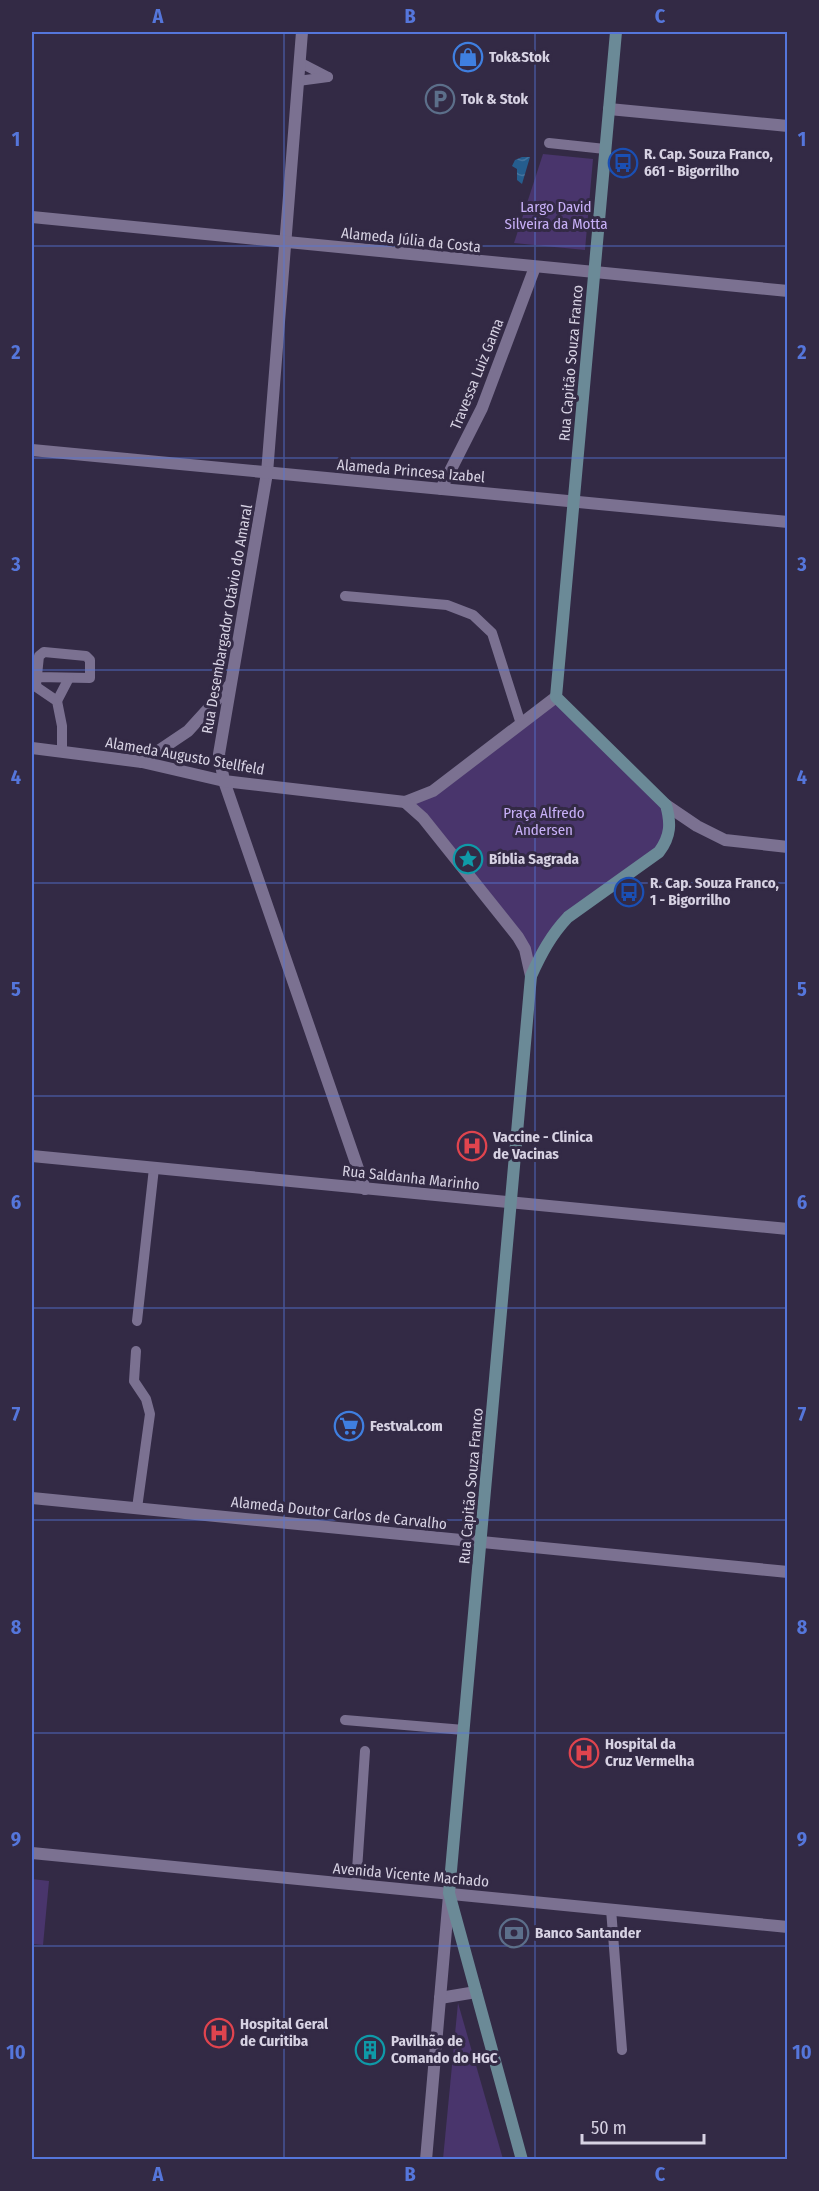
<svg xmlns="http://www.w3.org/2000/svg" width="819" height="2191" font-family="'Fira Sans Condensed',sans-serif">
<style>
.green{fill:#49356c}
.water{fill:url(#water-waves)}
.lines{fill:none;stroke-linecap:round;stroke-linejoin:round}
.service{stroke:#7b7191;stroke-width:10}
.minor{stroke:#7b7191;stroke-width:12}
.tertiary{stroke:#7b7191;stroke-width:12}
.secondary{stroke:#6b8a97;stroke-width:12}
.grid{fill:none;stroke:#5576db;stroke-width:1.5;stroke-opacity:0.55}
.labels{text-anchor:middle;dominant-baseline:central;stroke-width:6;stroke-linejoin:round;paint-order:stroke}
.poi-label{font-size:15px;font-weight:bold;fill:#d7d2e3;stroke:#332a45;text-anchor:start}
.park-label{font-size:15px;fill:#c8b0f8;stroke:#332a45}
.street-label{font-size:15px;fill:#d7d2e3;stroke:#332a45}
.neatline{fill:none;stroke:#5576db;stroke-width:2}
.grid-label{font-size:20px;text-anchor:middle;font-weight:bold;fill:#5576db}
</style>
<defs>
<pattern id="water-waves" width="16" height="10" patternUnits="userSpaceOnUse" patternTransform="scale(1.5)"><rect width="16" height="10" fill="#255d8e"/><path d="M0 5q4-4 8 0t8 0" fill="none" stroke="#44739e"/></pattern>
</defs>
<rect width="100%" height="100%" fill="#332a45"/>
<!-- green -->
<g class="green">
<path d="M543,154L593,159L585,250L514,243Z"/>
<path d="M556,697L666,805L665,843L568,917L531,976L525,949L405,802L421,797Z"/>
<path d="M32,1879L49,1881L43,1945L32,1944Z"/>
<path d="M458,2003L503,2159H443Z"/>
</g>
<!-- water -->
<path class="water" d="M522,157H530L522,184L517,180V169L512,166L515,160Z"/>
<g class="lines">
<!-- service -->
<g class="service">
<path d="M299,62L328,77"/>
<path d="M298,81L328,77"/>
<path d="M549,143L605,149"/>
<path d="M345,596L447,605L473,615L492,633L521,724"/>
<path d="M32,684L57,701L62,726V751"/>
<path d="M36,685L39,656L44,652L86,656L90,660V678L37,677"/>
<path d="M57,701L69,678"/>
<path d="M137,1321L154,1168"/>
<path d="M136,1351L134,1381L146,1399L150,1414L137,1508"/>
<path d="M345,1720L464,1730"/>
<path d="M356,1885L365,1751"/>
<path d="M611,1909L622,2050"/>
</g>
<!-- minor -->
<g class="minor">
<path d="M302,32L267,473L219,754L224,781L365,1189"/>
<path d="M609,109L788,126"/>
<path d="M441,489L482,408L535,267"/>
<path d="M142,762L188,731L229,686"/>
<path d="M32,1156L788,1229"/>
<path d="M440,1998L476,1992"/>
<path d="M426,2160L449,1895"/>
</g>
<!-- tertiary -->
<g class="tertiary">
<path d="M32,217L788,291"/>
<path d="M32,450L788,522"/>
<path d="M32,748L142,762L224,781L405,802L433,791L556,697"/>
<path d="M405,802L423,818L518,937L525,949L531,976"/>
<path d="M666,805L697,826L725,840L788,847"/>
<path d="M32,1498L788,1572"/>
<path d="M32,1853L788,1927"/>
</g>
<!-- secondary -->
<path class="secondary" d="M522,2160L449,1893L531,976C541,954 551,935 568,917L659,852C671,836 671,823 666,805L556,697L616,32"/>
</g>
<!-- grid -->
<path class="grid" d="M284,32V2160M535,32V2160M32,246H788M32,458H788M32,670H788M32,883H788M32,1096H788M32,1308H788M32,1520H788M32,1733H788M32,1946H788"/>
<!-- icons -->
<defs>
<g id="shop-ring" transform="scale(1.5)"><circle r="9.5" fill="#332a45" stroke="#3f7fe0" stroke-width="1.5"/><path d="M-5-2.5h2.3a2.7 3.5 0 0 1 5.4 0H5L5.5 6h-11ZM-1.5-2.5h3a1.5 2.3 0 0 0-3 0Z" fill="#3f7fe0"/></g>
<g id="parking-ring" transform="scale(1.5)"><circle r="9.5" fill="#332a45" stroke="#5c6f8a" stroke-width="1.5"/><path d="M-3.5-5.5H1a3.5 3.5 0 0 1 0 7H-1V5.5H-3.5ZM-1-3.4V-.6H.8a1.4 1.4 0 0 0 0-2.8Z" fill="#5c6f8a"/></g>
<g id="bus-ring" transform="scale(1.5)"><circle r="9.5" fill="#332a45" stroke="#1a4fb4" stroke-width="1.5"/><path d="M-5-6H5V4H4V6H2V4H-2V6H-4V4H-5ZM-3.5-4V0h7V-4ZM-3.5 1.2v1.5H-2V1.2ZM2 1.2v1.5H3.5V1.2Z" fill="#1a4fb4"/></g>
<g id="sight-ring" transform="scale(1.5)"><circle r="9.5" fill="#332a45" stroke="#0f9aa8" stroke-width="1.5"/><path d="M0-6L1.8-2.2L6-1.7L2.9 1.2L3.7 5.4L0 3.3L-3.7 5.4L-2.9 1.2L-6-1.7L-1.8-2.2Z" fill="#0f9aa8"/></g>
<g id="hospital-ring" transform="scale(1.5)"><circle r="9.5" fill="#332a45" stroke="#e0444e" stroke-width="1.5"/><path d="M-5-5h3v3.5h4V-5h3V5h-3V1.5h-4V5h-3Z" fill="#e0444e"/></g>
<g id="supermarket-ring" transform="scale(1.5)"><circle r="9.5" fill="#332a45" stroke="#3f7fe0" stroke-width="1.5"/><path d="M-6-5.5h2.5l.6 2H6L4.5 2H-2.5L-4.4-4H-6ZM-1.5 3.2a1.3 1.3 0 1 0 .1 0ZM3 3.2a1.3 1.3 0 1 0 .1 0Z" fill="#3f7fe0"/></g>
<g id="bank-ring" transform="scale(1.5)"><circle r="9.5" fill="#332a45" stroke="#5c6f8a" stroke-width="1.5"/><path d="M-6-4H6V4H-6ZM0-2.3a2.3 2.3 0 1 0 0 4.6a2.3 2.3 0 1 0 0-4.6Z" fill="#5c6f8a"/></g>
<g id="building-ring" transform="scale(1.5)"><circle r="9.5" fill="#332a45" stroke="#0f9aa8" stroke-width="1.5"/><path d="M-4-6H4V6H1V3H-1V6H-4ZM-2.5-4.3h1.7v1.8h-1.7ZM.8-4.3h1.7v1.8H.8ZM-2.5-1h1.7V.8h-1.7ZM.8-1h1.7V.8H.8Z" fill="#0f9aa8"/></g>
</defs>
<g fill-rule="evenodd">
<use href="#shop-ring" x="468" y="57"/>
<use href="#parking-ring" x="440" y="99"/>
<use href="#bus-ring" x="623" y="163"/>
<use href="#sight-ring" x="468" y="859"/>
<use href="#bus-ring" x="629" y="892"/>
<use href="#hospital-ring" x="472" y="1146"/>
<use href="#supermarket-ring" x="349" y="1426"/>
<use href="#hospital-ring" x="584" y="1753"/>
<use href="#bank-ring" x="514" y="1933"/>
<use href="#hospital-ring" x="219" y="2033"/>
<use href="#building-ring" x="370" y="2050"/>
</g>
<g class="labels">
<!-- poi labels -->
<g class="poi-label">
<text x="489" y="57">Tok&amp;Stok</text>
<text x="461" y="99">Tok &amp; Stok</text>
<text x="644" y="154">R. Cap. Souza Franco,<tspan x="644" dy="17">661 - Bigorrilho</tspan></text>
<text x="489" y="859">Bíblia Sagrada</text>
<text x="650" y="883">R. Cap. Souza Franco,<tspan x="650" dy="17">1 - Bigorrilho</tspan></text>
<text x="493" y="1137">Vaccine - Clinica<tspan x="493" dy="17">de Vacinas</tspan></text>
<text x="370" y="1426">Festval.com</text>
<text x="605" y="1744">Hospital da<tspan x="605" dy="17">Cruz Vermelha</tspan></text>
<text x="535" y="1933">Banco Santander</text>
<text x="240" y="2024">Hospital Geral<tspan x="240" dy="17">de Curitiba</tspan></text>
<text x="391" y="2041">Pavilhão de<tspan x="391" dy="17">Comando do HGC</tspan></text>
</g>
<!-- park labels -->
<g class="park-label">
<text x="556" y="207">Largo David<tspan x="556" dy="17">Silveira da Motta</tspan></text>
<text x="544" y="813">Praça Alfredo<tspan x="544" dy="17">Andersen</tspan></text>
</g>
<!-- street labels -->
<g class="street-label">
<text transform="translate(411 240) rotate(6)">Alameda Júlia da Costa</text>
<text transform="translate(571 363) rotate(-85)">Rua Capitão Souza Franco</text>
<text transform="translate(477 374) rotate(-68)">Travessa Luiz Gama</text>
<text transform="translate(411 471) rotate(5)">Alameda Princesa Izabel</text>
<text transform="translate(227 619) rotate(-80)">Rua Desembargador Otávio do Amaral</text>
<text transform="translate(185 756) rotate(10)">Alameda Augusto Stellfeld</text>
<text transform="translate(411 1178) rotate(6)">Rua Saldanha Marinho</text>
<text transform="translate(471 1486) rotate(-85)">Rua Capitão Souza Franco</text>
<text transform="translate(339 1513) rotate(6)">Alameda Doutor Carlos de Carvalho</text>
<text transform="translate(411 1875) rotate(5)">Avenida Vicente Machado</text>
</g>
</g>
<!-- border -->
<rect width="819" height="2191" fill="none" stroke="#332a45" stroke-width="66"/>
<!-- scale -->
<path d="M582 2134v9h122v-9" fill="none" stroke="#d7d2e3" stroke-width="3"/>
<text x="591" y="2134" font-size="18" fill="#d7d2e3" stroke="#332a45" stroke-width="4.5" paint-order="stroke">50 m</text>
<rect x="33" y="33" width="753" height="2125" class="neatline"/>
<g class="grid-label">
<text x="158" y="23">A</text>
<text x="410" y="23">B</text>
<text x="660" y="23">C</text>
<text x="16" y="146">1</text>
<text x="802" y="146">1</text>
<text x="16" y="359">2</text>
<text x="802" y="359">2</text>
<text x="16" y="571">3</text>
<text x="802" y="571">3</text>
<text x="16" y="784">4</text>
<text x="802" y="784">4</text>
<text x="16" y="996">5</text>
<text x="802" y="996">5</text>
<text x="16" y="1209">6</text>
<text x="802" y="1209">6</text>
<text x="16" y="1421">7</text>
<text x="802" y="1421">7</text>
<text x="16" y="1634">8</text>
<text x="802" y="1634">8</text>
<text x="16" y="1846">9</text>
<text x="802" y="1846">9</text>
<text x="16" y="2059">10</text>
<text x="802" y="2059">10</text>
<text x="158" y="2181">A</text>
<text x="410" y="2181">B</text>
<text x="660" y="2181">C</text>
</g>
</svg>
